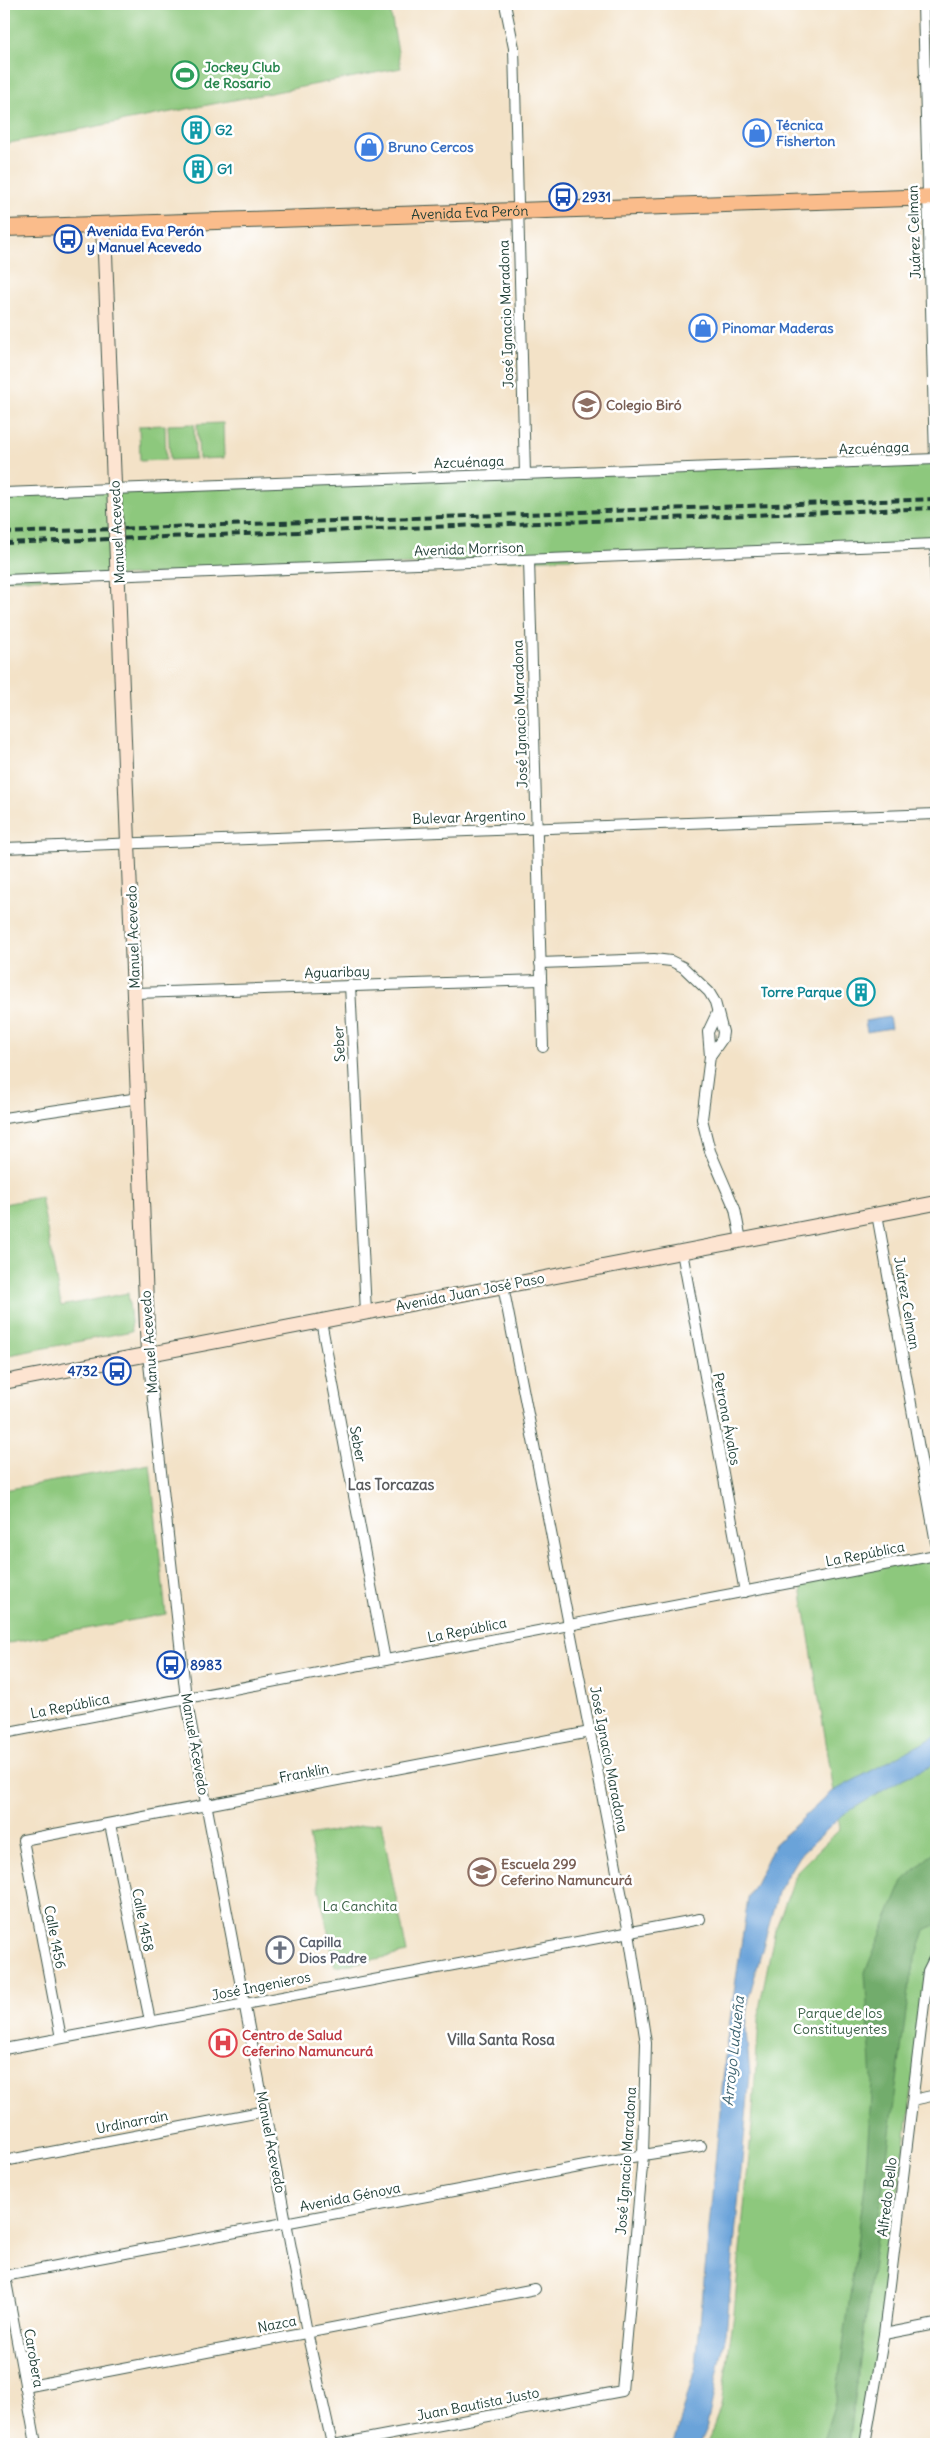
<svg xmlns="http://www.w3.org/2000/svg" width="940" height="2448" font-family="Delius,sans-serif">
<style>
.green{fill:#8dc87d;stroke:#568258}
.forest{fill:#72ac6c;stroke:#487450}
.water{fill:#6ba3d9;stroke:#457086}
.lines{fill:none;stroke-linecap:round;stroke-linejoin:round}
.street-casing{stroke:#3f564a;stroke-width:12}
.secondary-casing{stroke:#3f564a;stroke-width:16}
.primary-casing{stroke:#3f564a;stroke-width:18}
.street{stroke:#fff;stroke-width:10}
.secondary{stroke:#fde4d1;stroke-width:14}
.primary{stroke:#fabc8b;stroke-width:16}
.rail{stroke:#1f3d34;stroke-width:4;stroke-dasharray:8 4;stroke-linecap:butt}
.labels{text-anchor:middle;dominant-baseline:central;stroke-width:5;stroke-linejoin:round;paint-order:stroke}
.leisure-label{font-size:14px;font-weight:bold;fill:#27864d;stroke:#fff;text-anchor:start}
.shop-label{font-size:14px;font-weight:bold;fill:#366cbe;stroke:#fff;text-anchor:start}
.culture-label{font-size:14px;font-weight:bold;fill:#0d838f;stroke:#fff;text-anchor:start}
.transit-label{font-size:14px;font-weight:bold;fill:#164399;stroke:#fff;text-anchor:start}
.street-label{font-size:14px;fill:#1f3d34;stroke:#fff}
.education-label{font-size:14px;font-weight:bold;fill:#785e54;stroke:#fff;text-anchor:start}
.park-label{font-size:14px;fill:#3a6046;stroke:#fff}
.worship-label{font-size:14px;font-weight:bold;fill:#5b616d;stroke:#fff;text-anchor:start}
.health-label{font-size:14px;font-weight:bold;fill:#be3a42;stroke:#fff;text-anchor:start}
.neighbourhood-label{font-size:15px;font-weight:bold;fill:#5a5c5e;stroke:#fff}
.water-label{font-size:15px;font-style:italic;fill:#3a616e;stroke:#fff}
</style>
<rect width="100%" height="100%" fill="#fff"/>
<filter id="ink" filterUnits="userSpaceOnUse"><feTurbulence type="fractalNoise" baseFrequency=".02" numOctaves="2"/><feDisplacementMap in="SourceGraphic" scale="10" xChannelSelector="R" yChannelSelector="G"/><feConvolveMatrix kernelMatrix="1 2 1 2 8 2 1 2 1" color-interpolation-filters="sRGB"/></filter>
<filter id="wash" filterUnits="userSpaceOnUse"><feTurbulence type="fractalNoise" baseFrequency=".0096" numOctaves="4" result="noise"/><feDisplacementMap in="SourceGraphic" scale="20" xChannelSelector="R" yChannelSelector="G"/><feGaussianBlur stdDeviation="1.12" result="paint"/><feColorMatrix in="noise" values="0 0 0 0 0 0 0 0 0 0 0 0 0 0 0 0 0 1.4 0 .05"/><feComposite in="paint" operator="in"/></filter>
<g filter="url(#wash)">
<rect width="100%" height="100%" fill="#f3e2c7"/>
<!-- green -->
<g class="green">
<path d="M4,4H389L401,68L4,144Z"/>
<path d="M223,423L224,458L199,459L197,424Z"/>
<path d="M194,424L195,459L170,460L168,425Z"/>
<path d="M165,425L166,460L140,461L139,426Z"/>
<path d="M936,459V544L4,580V493Z"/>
<path d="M41,1197L61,1306L128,1293L132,1331L4,1356V1204Z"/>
<path d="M150,1464L166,1614L4,1644V1490Z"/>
<path d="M936,1555V1955L928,1971L865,2444H707L721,2406L734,2313L752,2125L760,2004L775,1930L798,1870L840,1829L800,1581Z"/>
<path d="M381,1822L407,1953L335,1967L309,1836Z"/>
</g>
<!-- forest -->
<path class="forest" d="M936,1850V1924L925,1930L911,1974L849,2444H822L836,2399L865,2184L872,2080L865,1972L903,1881Z"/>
<!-- water -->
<g class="water">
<path d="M889,1017L891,1028L867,1032L865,1021Z"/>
<path d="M936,1736V1764L904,1778L844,1814L799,1856L779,1889L749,1997L746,2031L750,2075L726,2333L707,2426L699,2444H674L696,2365L726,2047L748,1898L775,1844L830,1793Z"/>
</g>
</g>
<g filter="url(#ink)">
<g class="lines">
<!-- street casing -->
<g class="street-casing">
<g id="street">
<path d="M505,4L514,48L525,474"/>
<path d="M923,4L935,459"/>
<path d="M924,78H936"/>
<path d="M4,493L936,459"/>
<path d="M935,544L936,585"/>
<path d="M529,560L543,1047"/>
<path d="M4,580L936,544"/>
<path d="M4,848L936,814"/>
<path d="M540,963L654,959L671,961L683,967L709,992L715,1002L723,1032L722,1039L710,1056"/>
<path d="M350,985L366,1312"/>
<path d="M135,993L540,980"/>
<path d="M717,1013L708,1032L710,1056L702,1119L710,1151L735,1209L741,1240"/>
<path d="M4,1118L139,1098"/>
<path d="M877,1214L936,1543"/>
<path d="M682,1252L745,1592"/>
<path d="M321,1321L385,1660"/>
<path d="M148,1354L186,1698L307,2332L332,2444"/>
<path d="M4,1733L936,1555"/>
<path d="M110,1824L150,2021"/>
<path d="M61,2038L23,1840L590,1732"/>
<path d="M4,2049L700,1919"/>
<path d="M913,2100L936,2095"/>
<path d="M4,2161L265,2111"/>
<path d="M4,2276L643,2155L701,2146"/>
<path d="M5,2276L36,2444"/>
<path d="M884,2334L936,2324"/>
<path d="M25,2387L535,2289"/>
<path d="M339,2444L622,2391L643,2155L646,2043L629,1933L503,1286"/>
<path d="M865,2444L884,2334L928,1971L936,1955"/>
</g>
</g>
<!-- secondary casing -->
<g class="secondary-casing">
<g id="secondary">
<path d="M102,224L105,254L148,1354"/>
<path d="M4,1382L936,1203"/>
</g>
</g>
<!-- primary casing -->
<g class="primary-casing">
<g id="primary">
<path id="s1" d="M4,228L936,197"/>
</g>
</g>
<!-- street -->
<use href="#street" class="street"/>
<!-- secondary -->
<use href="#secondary" class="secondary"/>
<!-- primary -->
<use href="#primary" class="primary"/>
<!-- rail -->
<g class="rail">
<path d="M4,533L936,499"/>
<path d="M4,543L936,508"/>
</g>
</g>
</g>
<!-- icons -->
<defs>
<g id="stadium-ring" transform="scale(1.4375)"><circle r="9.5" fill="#fff" stroke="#2e9e5b" stroke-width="1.5"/><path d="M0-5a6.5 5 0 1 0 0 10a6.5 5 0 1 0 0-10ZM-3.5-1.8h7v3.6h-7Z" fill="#2e9e5b"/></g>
<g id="building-ring" transform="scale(1.4375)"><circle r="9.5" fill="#fff" stroke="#0f9aa8" stroke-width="1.5"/><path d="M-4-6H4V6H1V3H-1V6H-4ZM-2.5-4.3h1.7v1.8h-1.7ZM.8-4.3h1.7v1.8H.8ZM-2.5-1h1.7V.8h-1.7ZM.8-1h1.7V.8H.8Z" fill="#0f9aa8"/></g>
<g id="shop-ring" transform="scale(1.4375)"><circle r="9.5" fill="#fff" stroke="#3f7fe0" stroke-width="1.5"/><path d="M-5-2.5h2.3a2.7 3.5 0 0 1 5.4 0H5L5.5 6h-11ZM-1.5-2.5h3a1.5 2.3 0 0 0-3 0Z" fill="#3f7fe0"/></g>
<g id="bus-ring" transform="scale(1.4375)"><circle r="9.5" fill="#fff" stroke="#1a4fb4" stroke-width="1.5"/><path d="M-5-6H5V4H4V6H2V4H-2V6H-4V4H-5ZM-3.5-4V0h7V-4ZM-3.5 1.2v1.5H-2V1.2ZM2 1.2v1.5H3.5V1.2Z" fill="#1a4fb4"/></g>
<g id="school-ring" transform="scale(1.4375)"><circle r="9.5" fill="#fff" stroke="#8d6e63" stroke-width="1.5"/><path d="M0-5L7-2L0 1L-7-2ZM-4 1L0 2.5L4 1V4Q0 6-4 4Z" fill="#8d6e63"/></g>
<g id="church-ring" transform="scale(1.4375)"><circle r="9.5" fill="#fff" stroke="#6b7280" stroke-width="1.5"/><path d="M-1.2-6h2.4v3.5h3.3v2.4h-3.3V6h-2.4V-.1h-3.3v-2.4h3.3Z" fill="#6b7280"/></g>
<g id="hospital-ring" transform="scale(1.4375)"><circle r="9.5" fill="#fff" stroke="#e0444e" stroke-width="1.5"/><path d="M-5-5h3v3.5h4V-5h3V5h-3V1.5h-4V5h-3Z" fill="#e0444e"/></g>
</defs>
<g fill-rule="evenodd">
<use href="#stadium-ring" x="185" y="75"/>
<use href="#building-ring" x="196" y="130"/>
<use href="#shop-ring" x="757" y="133"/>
<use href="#shop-ring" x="369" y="147"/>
<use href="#building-ring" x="198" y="169"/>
<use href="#bus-ring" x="563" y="197"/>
<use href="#bus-ring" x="68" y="239"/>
<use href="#shop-ring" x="703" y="328"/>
<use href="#school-ring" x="587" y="405"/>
<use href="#building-ring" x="861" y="992"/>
<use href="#bus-ring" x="117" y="1371"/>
<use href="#bus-ring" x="171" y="1665"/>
<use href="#school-ring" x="482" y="1872"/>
<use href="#church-ring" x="280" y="1950"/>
<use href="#hospital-ring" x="223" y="2043"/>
</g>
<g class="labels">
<!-- leisure labels -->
<g class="leisure-label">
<text x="204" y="67">Jockey Club<tspan x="204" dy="16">de Rosario</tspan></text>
</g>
<!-- shop labels -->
<g class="shop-label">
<text x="776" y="125">Técnica<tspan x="776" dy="16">Fisherton</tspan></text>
<text x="388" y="147">Bruno Cercos</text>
<text x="722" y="328">Pinomar Maderas</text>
</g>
<!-- culture labels -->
<g class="culture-label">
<text x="215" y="130">G2</text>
<text x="217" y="169">G1</text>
<text x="842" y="992" text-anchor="end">Torre Parque</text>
</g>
<!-- transit labels -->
<g class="transit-label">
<text x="582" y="197">2931</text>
<text x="87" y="231">Avenida Eva Perón<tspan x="87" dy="16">y Manuel Acevedo</tspan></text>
<text x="98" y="1371" text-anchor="end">4732</text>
<text x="190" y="1665">8983</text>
</g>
<!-- street labels -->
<g class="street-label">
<text stroke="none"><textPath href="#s1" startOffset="466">Avenida Eva Perón</textPath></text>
<text transform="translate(914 232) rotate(-92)">Juárez Celman</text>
<text transform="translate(506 314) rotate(-92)">José Ignacio Maradona</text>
<text transform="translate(874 448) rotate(-2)">Azcuénaga</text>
<text transform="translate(469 462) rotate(-2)">Azcuénaga</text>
<text transform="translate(117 532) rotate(-93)">Manuel Acevedo</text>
<text transform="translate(469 549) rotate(-2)">Avenida Morrison</text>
<text transform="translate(520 714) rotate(-92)">José Ignacio Maradona</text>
<text transform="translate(469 817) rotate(-2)">Bulevar Argentino</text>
<text transform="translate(133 937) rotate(-92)">Manuel Acevedo</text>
<text transform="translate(337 972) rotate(-2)">Aguaribay</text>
<text transform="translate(339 1044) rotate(-93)">Seber</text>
<text transform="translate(470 1292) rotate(-11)">Avenida Juan José Paso</text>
<text transform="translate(907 1303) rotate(80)">Juárez Celman</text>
<text transform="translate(149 1342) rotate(-94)">Manuel Acevedo</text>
<text transform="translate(727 1419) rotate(79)">Petrona Ávalos</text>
<text transform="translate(358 1444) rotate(79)">Seber</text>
<text transform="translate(865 1554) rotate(-11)">La República</text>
<text transform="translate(467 1630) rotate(-11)">La República</text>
<text transform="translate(70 1706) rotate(-11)">La República</text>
<text transform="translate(195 1744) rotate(80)">Manuel Acevedo</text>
<text transform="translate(609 1759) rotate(79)">José Ignacio Maradona</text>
<text transform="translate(304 1773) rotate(-11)">Franklin</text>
<text transform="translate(143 1920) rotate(79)">Calle 1458</text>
<text transform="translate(55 1937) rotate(79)">Calle 1456</text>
<text transform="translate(261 1986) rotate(-11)">José Ingenieros</text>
<text transform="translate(132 2122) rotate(-11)">Urdinarrain</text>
<text transform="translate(271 2142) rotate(79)">Manuel Acevedo</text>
<text transform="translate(626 2161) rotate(-86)">José Ignacio Maradona</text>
<text transform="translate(350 2197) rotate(-11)">Avenida Génova</text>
<text transform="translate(887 2197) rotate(-83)">Alfredo Bello</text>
<text transform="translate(277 2324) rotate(-11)">Nazca</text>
<text transform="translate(34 2358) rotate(80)">Carobera</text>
<text transform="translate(478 2404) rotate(-11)">Juan Bautista Justo</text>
</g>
<!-- education labels -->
<g class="education-label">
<text x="606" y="405">Colegio Biró</text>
<text x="501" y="1864">Escuela 299<tspan x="501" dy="16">Ceferino Namuncurá</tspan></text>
</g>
<!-- park labels -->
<g class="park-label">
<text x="360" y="1906">La Canchita</text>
<text x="840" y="2013">Parque de los<tspan x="840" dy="16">Constituyentes</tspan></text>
</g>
<!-- worship labels -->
<g class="worship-label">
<text x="299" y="1942">Capilla<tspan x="299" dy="16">Dios Padre</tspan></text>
</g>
<!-- health labels -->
<g class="health-label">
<text x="242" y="2035">Centro de Salud<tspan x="242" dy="16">Ceferino Namuncurá</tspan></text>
</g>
<!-- neighbourhood labels -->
<g class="neighbourhood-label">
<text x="391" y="1484">Las Torcazas</text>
<text x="501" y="2039">Villa Santa Rosa</text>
</g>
<!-- water labels -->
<g class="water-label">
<text transform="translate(733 2051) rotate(-84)">Arroyo Ludueña</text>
</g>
</g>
<!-- margin -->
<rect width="940" height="2448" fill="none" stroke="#fff" stroke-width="20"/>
</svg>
